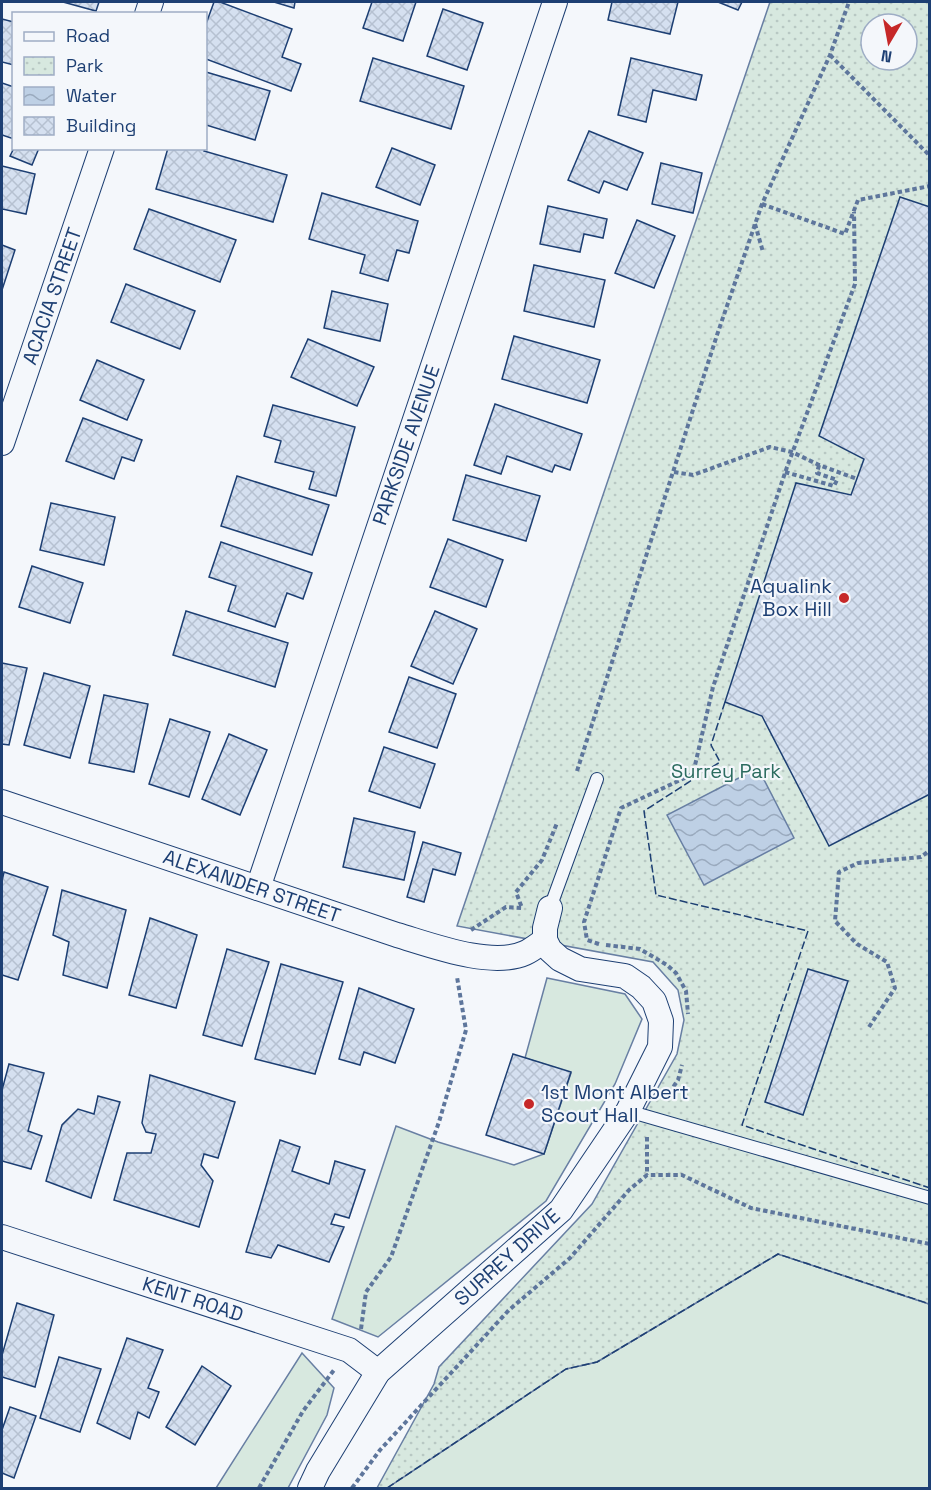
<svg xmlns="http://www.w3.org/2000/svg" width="931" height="1490" font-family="'Space Grotesk',sans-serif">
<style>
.grass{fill:#d7e8df;stroke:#687fa3;stroke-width:1.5}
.park{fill:url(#park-dots);stroke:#687fa3;stroke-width:1.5;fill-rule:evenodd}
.water{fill:url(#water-waves);stroke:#687fa3;stroke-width:1.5}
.building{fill:url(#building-cross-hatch);stroke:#1d3f73;stroke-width:1.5}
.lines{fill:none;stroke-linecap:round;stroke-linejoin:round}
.service-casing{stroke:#1d3f73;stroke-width:14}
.minor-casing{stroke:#1d3f73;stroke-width:26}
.path{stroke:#5e769c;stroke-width:4;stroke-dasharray:4.5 3;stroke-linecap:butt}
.service{stroke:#f4f7fb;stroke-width:12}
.minor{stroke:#f4f7fb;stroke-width:24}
.fence{stroke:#1d3f73;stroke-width:1.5;stroke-dasharray:8 3;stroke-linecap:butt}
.poi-dot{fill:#c62828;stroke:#f4f7fb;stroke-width:2}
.labels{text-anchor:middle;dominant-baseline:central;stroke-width:4.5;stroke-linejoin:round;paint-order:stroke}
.street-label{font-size:20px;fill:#1d3f73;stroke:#f4f7fb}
.poi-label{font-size:20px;fill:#1d3f73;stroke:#f4f7fb;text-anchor:end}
.park-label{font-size:20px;fill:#2c6c60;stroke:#f4f7fb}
</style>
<defs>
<pattern id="park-dots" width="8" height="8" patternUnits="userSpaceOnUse" patternTransform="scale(1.5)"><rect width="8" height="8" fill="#d7e8df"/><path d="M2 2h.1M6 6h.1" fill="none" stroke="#b8c8c3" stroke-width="1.8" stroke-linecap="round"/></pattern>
<pattern id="water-waves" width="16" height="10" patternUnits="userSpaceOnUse" patternTransform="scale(1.5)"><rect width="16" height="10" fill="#bed0e5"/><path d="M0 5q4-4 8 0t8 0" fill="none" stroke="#9aaabe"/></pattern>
<pattern id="building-cross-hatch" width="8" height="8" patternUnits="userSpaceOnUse" patternTransform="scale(1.5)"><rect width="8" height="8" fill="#d5e0f0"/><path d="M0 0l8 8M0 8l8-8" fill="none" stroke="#b6c1d1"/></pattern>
</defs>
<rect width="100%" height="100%" fill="#f4f7fb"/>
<!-- grass -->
<g class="grass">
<path d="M547,978L625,994L642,1019L615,1084L546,1201L378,1337L332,1319L396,1126L438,1142L514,1165L544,1154L571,1073L525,1058Z"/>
<path d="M778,1254L929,1304V1488H387L566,1369L597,1362Z"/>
<path d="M302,1353L334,1388L327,1415L288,1488H216Z"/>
</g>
<!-- park -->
<path class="park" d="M770,2H929V1304L778,1254L597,1362L566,1369L387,1488H377L434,1384L439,1367L592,1204L677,1054L684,1020L678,990L653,962L457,926ZM871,24H907V60H871Z"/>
<!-- water -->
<path class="water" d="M758,768L794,838L704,885L667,815Z"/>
<!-- building -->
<g class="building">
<path d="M63,2H99L96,11Z"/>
<path d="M214,2H220L292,29L282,57L301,64L291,91L206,59V24Z"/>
<path d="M274,2H295L294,8Z"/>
<path d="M372,2H416L403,41L363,28Z"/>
<path d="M612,2H678L670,34L608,20Z"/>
<path d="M718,2H742L738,10Z"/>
<path d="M443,9L483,23L467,70L427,56Z"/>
<path d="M2,19L14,22V65L2,62Z"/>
<path d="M373,58L464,86L451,129L360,101Z"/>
<path d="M631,58L702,75L696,100L653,90L646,122L618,115Z"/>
<path d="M206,72L270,91L255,140L206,125Z"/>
<path d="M2,83L14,87V139L2,135Z"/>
<path d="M589,131L643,153L627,190L604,181L599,193L568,180Z"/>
<path d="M14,148H39L32,165L10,156Z"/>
<path d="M168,148H205L204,151L287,175L273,222L156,189Z"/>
<path d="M392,148L435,165L420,205L376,187Z"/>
<path d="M661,163L702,173L693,213L652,204Z"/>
<path d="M2,166L35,174L26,214L2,209Z"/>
<path d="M322,193L418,221L409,253L397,250L388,281L360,273L365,255L309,239Z"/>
<path d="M900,197L930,207V794L829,846L762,716L725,702L796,483L851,495L864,459L819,436Z"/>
<path d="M548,206L607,219L603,238L584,234L580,252L540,244Z"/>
<path d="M149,209L236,240L220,282L134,249Z"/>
<path d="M637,220L675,236L654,288L615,273Z"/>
<path d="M2,245L15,250L2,290Z"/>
<path d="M534,265L605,280L594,327L524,311Z"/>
<path d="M126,284L195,311L180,349L111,322Z"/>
<path d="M332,291L388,304L380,341L324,328Z"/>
<path d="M514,336L600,360L587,403L502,379Z"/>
<path d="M308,339L374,367L357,406L291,377Z"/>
<path d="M97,360L144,380L127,420L80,400Z"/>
<path d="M495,404L582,434L570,470L555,465L552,472L507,456L501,474L474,465Z"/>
<path d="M273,405L355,427L336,496L309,489L314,472L275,462L281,441L264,436Z"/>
<path d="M83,418L142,440L134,461L122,457L114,479L66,461Z"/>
<path d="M466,475L540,496L526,541L453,520Z"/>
<path d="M237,476L329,505L312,555L221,526Z"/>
<path d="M51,503L115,517L104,565L40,550Z"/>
<path d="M448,539L503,560L486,607L430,587Z"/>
<path d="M221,542L312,573L303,599L287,593L275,627L228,611L236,586L209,577Z"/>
<path d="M32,566L83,583L70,623L19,607Z"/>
<path d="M186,611L288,643L275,687L173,655Z"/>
<path d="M435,611L477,629L453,684L411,666Z"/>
<path d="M2,663L27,668L9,745L2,744Z"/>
<path d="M44,673L90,686L70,758L24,745Z"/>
<path d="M409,677L456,694L437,748L389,732Z"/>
<path d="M104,695L148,704L134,772L89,763Z"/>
<path d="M170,719L210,732L189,797L149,784Z"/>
<path d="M229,734L267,750L240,815L202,799Z"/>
<path d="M384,747L435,764L420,808L369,791Z"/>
<path d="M354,818L415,832L404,880L343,867Z"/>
<path d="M423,842L461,853L455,875L433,869L424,902L407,897Z"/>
<path d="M4,872L48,887L18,980L2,975V881Z"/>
<path d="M62,890L126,910L107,988L63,975L69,942L53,935Z"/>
<path d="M150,918L197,935L176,1008L129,995Z"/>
<path d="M227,949L269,962L242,1046L203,1035Z"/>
<path d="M281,964L343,982L315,1074L255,1059Z"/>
<path d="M808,969L848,981L803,1115L765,1102Z"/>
<path d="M359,988L414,1009L395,1063L364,1052L360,1065L339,1059Z"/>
<path d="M513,1054L571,1072L544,1154L486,1135Z"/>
<path d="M9,1064L44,1073L28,1131L42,1136L31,1169L2,1161V1090Z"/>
<path d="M150,1075L235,1102L218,1158L204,1154L201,1165L213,1181L199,1227L114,1200L127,1153H151L156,1134L146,1132L142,1123Z"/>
<path d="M98,1096L120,1102L91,1198L46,1181L62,1125L78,1109L94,1114Z"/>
<path d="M280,1140L300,1147L292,1171L329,1184L335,1161L365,1170L349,1218L335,1214L331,1224L344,1227L329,1262L278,1245L271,1258L246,1252Z"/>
<path d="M17,1303L54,1315L35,1387L2,1377V1355Z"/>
<path d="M127,1338L163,1350L148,1388L159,1392L149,1418L138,1412L130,1439L97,1423Z"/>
<path d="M59,1357L101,1369L80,1432L40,1418Z"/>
<path d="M202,1366L231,1386L195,1445L166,1427Z"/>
<path d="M10,1407L36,1416L14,1478L2,1473V1430Z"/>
</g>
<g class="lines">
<!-- service casing -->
<g class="service-casing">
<g id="service">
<path d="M550,908L597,779"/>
<path d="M628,1111L930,1198"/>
</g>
</g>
<!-- minor casing -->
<g class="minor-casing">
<g id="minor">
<path d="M147,14L151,2"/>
<path d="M2,443L102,148"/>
<path d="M2,802L397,935C431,945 491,968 525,953C532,950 539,944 545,940"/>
<path d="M258,888L555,2"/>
<path d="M2,1237L349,1350L378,1372"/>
<path d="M310,1488L318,1471L378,1372L561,1210L628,1111L660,1047L661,1021L654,1001L641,987L625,976L580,969L560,959L550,950L545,940V928L550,908"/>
</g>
</g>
<!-- path -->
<g class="path">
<path d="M830,55L930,156"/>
<path d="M762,204L845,234L858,200L930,186"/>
<path d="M755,224L763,252"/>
<path d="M674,472L693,475L770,447L792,452L819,465L857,479"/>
<path d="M785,472L834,486L837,480L817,473L819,465"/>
<path d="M577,771L717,335L762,204L830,55L849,2"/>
<path d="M471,930L506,907L522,908L516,892L542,860L557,823"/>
<path d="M599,944L587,940L584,922L621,808L693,774L713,687L787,467L855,284L854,212"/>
<path d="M606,945L640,949L667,965L676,973L686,991L688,1014"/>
<path d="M869,1027L895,988L887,962L857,944L835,921L839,872L858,863L921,857L930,850"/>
<path d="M665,1099L678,1080L682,1065"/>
<path d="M647,1137V1175"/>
<path d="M361,1329L366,1292L391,1257L439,1122L466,1030L457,977"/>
<path d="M259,1488L303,1411L334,1370"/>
<path d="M352,1488L380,1450L509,1310L570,1258L629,1190L647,1175H682L751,1208L930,1244"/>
</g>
<!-- service -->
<use href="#service" class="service"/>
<!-- minor -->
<use href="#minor" class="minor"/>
<!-- fence -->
<g class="fence">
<path d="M725,702L711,745L720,762L644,811L656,895L808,931L742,1125L930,1188"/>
<path d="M387,1488L566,1369L597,1362L778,1254L930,1304"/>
</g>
</g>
<!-- markers -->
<g class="poi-dot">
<circle cx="844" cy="598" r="6"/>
<circle cx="529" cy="1104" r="6"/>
</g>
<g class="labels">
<!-- street labels -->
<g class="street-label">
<text transform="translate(52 296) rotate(-71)">ACACIA STREET</text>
<text transform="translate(406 445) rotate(-71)">PARKSIDE AVENUE</text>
<text transform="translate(252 886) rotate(19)">ALEXANDER STREET</text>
<text transform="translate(507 1257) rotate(-42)">SURREY DRIVE</text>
<text transform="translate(193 1299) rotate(18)">KENT ROAD</text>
</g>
<!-- poi labels -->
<g class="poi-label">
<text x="832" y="586">Aqualink<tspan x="832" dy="23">Box Hill</tspan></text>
<text x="541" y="1092" text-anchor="start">1st Mont Albert<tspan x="541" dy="23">Scout Hall</tspan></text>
</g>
<!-- park labels -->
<g class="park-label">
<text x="726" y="771">Surrey Park</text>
</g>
</g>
<!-- border -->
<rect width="931" height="1490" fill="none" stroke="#1d3f73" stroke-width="6"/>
<!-- legend -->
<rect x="12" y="12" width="195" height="138" fill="#f4f7fb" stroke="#9eadc5" stroke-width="1.5"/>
<rect x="24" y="32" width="30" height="9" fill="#f4f7fb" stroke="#9eadc5" stroke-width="1.5"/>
<text x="66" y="42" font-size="18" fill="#1d3f73">Road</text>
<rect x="24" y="57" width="30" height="18" fill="url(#park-dots)" stroke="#9eadc5" stroke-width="1.5"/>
<text x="66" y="72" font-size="18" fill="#1d3f73">Park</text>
<rect x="24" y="87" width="30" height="18" fill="url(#water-waves)" stroke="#9eadc5" stroke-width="1.5"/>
<text x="66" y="102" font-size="18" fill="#1d3f73">Water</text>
<rect x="24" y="117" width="30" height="18" fill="url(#building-cross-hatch)" stroke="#9eadc5" stroke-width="1.5"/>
<text x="66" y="132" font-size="18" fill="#1d3f73">Building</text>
<!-- north arrow -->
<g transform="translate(889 42) rotate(190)"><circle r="28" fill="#f4f7fb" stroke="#9eadc5" stroke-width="1.5"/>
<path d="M0-4.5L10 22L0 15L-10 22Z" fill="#c62828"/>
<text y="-9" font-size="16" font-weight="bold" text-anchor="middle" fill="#1d3f73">N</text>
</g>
</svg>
